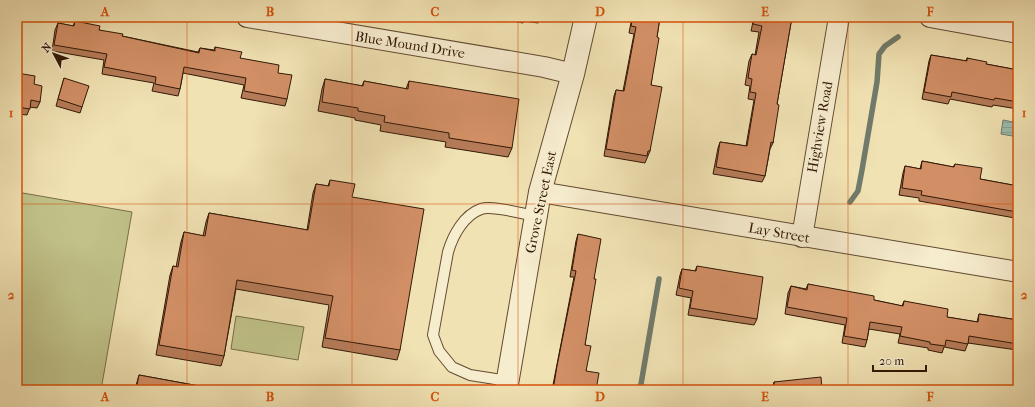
<svg xmlns="http://www.w3.org/2000/svg" width="1035" height="407" font-family="'IM FELL French Canon',serif">
<style>
.park{fill:#c0c289;stroke:#796d48}
.water{fill:url(#water-rules);stroke:#717b6b}
.lines{fill:none;stroke-linecap:round;stroke-linejoin:round}
.stream{stroke:#717b6b;stroke-width:5.5}
.service-casing{stroke:#624a31;stroke-width:12}
.minor-casing{stroke:#624a31;stroke-width:22}
.tertiary-casing{stroke:#624a31;stroke-width:24}
.service{stroke:#f6ecce;stroke-width:10}
.minor{stroke:#f6ecce;stroke-width:20}
.tertiary{stroke:#f6ecce;stroke-width:22}
.wall{fill:#b57b58;stroke:#321806}
.building{fill:#d28f66;stroke:#321806}
.grid{fill:none;stroke:#d6520b;stroke-width:1;stroke-opacity:0.55}
.labels{text-anchor:middle;dominant-baseline:central;stroke-width:3;stroke-linejoin:round;paint-order:stroke}
.street-label{font-size:14px;fill:#321806;stroke:#f6ecce}
.neatline{fill:none;stroke:#d6520b;stroke-width:1.5}
.grid-label{font-size:13px;text-anchor:middle;font-weight:bold;fill:#d6520b}
</style>
<defs>
<pattern id="water-rules" width="6" height="5" patternUnits="userSpaceOnUse"><rect width="6" height="5" fill="#9bbdaf"/><path d="M0 2.5h6" fill="none" stroke="#86a295"/></pattern>
</defs>
<rect width="100%" height="100%" fill="#f1e2b3"/>
<filter id="stains"><feTurbulence type="fractalNoise" baseFrequency=".005" numOctaves="4"/><feColorMatrix values="0 0 0 0 .2 0 0 0 0 .09 0 0 0 0 .02 0 0 0 .5 -.17"/></filter>
<radialGradient id="worn" r=".72"><stop offset=".6" stop-color="#630" stop-opacity="0"/><stop offset="1" stop-color="#630" stop-opacity=".3"/></radialGradient>
<!-- park -->
<g class="park">
<path d="M17,192L132,212L101,390H17Z"/>
<path d="M236,316L304,327L298,360L231,349Z"/>
</g>
<!-- water -->
<path class="water" d="M1003,120L1018,123V137L1001,134Z"/>
<g class="lines">
<!-- stream -->
<g class="stream">
<path d="M850,202L858,191L862,170L877,82L879,54L885,46L898,37"/>
<path d="M640,390L659,279"/>
</g>
<!-- service casing -->
<g class="service-casing">
<path id="service" d="M508,381L470,375L452,367L439,351L433,335L448,252C453,235 464,215 481,209C492,205 523,214 536,216"/>
</g>
<!-- minor casing -->
<g class="minor-casing">
<g id="minor">
<path d="M247,17L544,67L573,74"/>
<path d="M930,17L1018,33"/>
<path d="M540,192L1018,272"/>
<path d="M802,237L839,17"/>
</g>
</g>
<!-- tertiary casing -->
<g class="tertiary-casing">
<path id="tertiary" d="M506,390L540,192L573,74L586,17"/>
</g>
<!-- service -->
<use href="#service" class="service"/>
<!-- minor -->
<use href="#minor" class="minor"/>
<!-- tertiary -->
<use href="#tertiary" class="tertiary"/>
</g>
<!-- wall -->
<g class="wall">
<path d="M498,17H540L538,23L524,21L523,23L497,18Z"/>
<path d="M632,17H660L657,37L651,85L650,151L645,163L604,156L614,96L616,90L623,91L634,34L629,33Z"/>
<path d="M754,17H792L777,104L773,143L770,149L765,176L762,182L713,174L718,148L720,142L746,146L754,100L748,99L750,86L745,85L749,61L752,54L755,55L759,32L751,31Z"/>
<path d="M75,21L99,30L122,36L198,52L200,48L214,50L215,47L240,58L278,73L287,99L285,106L241,98L244,85L183,73L180,89L178,96L152,91L154,83L102,74L104,60L52,51L55,30L58,23L73,26Z"/>
<path d="M931,55L966,61L967,58L986,64L1018,70V109L993,105L992,107L950,99L948,104L922,99L929,61Z"/>
<path d="M17,73L34,84L40,102L37,108L30,107L27,115L17,114Z"/>
<path d="M64,78L82,107L80,113L56,106Z"/>
<path d="M325,79L362,86L364,81L406,89L409,81L512,148L508,157L445,147L446,142L380,131L381,125L355,120V118L318,111L322,89Z"/>
<path d="M922,161L953,167L955,164L980,179L1018,186V215H1016L1015,218L919,201V198L899,195L903,173L905,166L920,169Z"/>
<path d="M330,180L352,197L400,350L397,360L322,347L329,305L236,289L224,356L221,366L156,355L170,275L173,266L176,267L181,242L184,232L203,236L206,222L209,213L307,230L313,193L316,184L328,186Z"/>
<path d="M578,234L594,279L585,345L586,371L596,390H552L574,277H570L576,241Z"/>
<path d="M697,266L757,319L754,325L688,315L691,298L676,295L680,275L682,269L695,271Z"/>
<path d="M808,284L874,300L902,306L904,301L947,317L977,322L979,314L1018,320V359L1016,358L1017,350L968,343L965,351L944,347L942,353L928,350V348L898,343L900,334L869,329L867,340L865,347L842,343L845,325L785,314L788,293L791,286L806,289Z"/>
<path d="M139,375L221,390H135L137,382Z"/>
<path d="M774,382L822,390H772Z"/>
</g>
<!-- building -->
<g class="building">
<path d="M633,17H660L657,37L659,38L651,85L662,87L650,151H648L647,156L606,149L616,90L624,91L636,27L631,26Z"/>
<path d="M755,17H792L777,104L779,105L773,143L771,142L765,176L716,167L720,142L747,146L756,93L750,92L752,79L748,78L752,54L756,55L762,26L753,24Z"/>
<path d="M75,21L100,26L99,30L123,34L122,36L199,53L200,48L215,51V47L242,52L240,58L279,65L278,73L292,75L287,99L244,91L246,78L184,67L180,89L155,84L156,77L104,67L107,54L54,45L58,23L74,26Z"/>
<path d="M931,55L967,61V58L987,62L986,64L1018,70V102L995,98L994,100L952,92L951,97L924,92Z"/>
<path d="M17,73L35,76L34,84L42,86L40,102L31,100L30,109L17,107Z"/>
<path d="M64,78L89,86L82,107L58,99Z"/>
<path d="M325,79L363,86L364,81L408,89L409,81L519,99L512,148L449,138V133L384,122L385,116L358,111V108L322,102Z"/>
<path d="M922,161L954,167L955,164L982,168L980,179L1018,186V208L1017,212L921,195L922,191L902,188L905,166L921,169Z"/>
<path d="M330,180L355,184L352,197L424,209L400,350L325,338L333,296L237,280L224,356L159,345L173,266L178,267L184,232L205,236L209,213L308,230L316,184L329,186Z"/>
<path d="M578,234L601,239L594,279H596L585,345L591,346L586,371L599,373L596,390H553L557,366L576,271L572,270Z"/>
<path d="M697,266L763,277L757,319L690,308L693,291L679,288L682,269L696,271Z"/>
<path d="M808,284L874,296V300L903,306L904,301L948,309L947,317L978,322L979,314L1018,320V344L969,336L968,344L946,340L945,346L930,344V342L900,336L902,327L870,322L867,340L844,336L847,318L787,307L791,286L807,290Z"/>
<path d="M139,375L221,390H136Z"/>
<path d="M821,377L822,390H775L774,382Z"/>
</g>
<!-- grid -->
<path class="grid" d="M187,17V390M352,17V390M518,17V390M683,17V390M848,17V390M17,204H1018"/>
<g class="labels">
<!-- street labels -->
<g class="street-label">
<text transform="translate(410 45) rotate(9)">Blue Mound Drive</text>
<text transform="translate(820 127) rotate(-80)">Highview Road</text>
<text transform="translate(541 202) rotate(-78)">Grove Street East</text>
<text transform="translate(779 233) rotate(10)">Lay Street</text>
</g>
</g>
<!-- margin -->
<rect width="1035" height="407" fill="none" stroke="#f1e2b3" stroke-width="44"/>
<!-- north arrow -->
<g transform="translate(54 54) rotate(311)" stroke="#f6ecce" stroke-width="3" paint-order="stroke">
<path d="M0-3L7 15L0 10L-7 15Z" fill="#321806"/>
<text y="-6" font-size="11" font-weight="bold" text-anchor="middle" fill="#321806">N</text>
</g>
<!-- scale -->
<path d="M873 365v6h53v-6" fill="none" stroke="#321806" stroke-width="2"/>
<text x="879" y="365" font-size="12" fill="#321806" stroke="#f6ecce" stroke-width="3" paint-order="stroke">20 m</text>
<rect x="22" y="22" width="991" height="363" class="neatline"/>
<g class="grid-label">
<text x="105" y="16">A</text>
<text x="270" y="16">B</text>
<text x="435" y="16">C</text>
<text x="600" y="16">D</text>
<text x="765" y="16">E</text>
<text x="930" y="16">F</text>
<text x="11" y="117">1</text>
<text x="1024" y="117">1</text>
<text x="11" y="299">2</text>
<text x="1024" y="299">2</text>
<text x="105" y="401">A</text>
<text x="270" y="401">B</text>
<text x="435" y="401">C</text>
<text x="600" y="401">D</text>
<text x="765" y="401">E</text>
<text x="930" y="401">F</text>
</g>
<rect width="100%" height="100%" filter="url(#stains)"/>
<rect width="100%" height="100%" fill="url(#worn)"/>
</svg>
